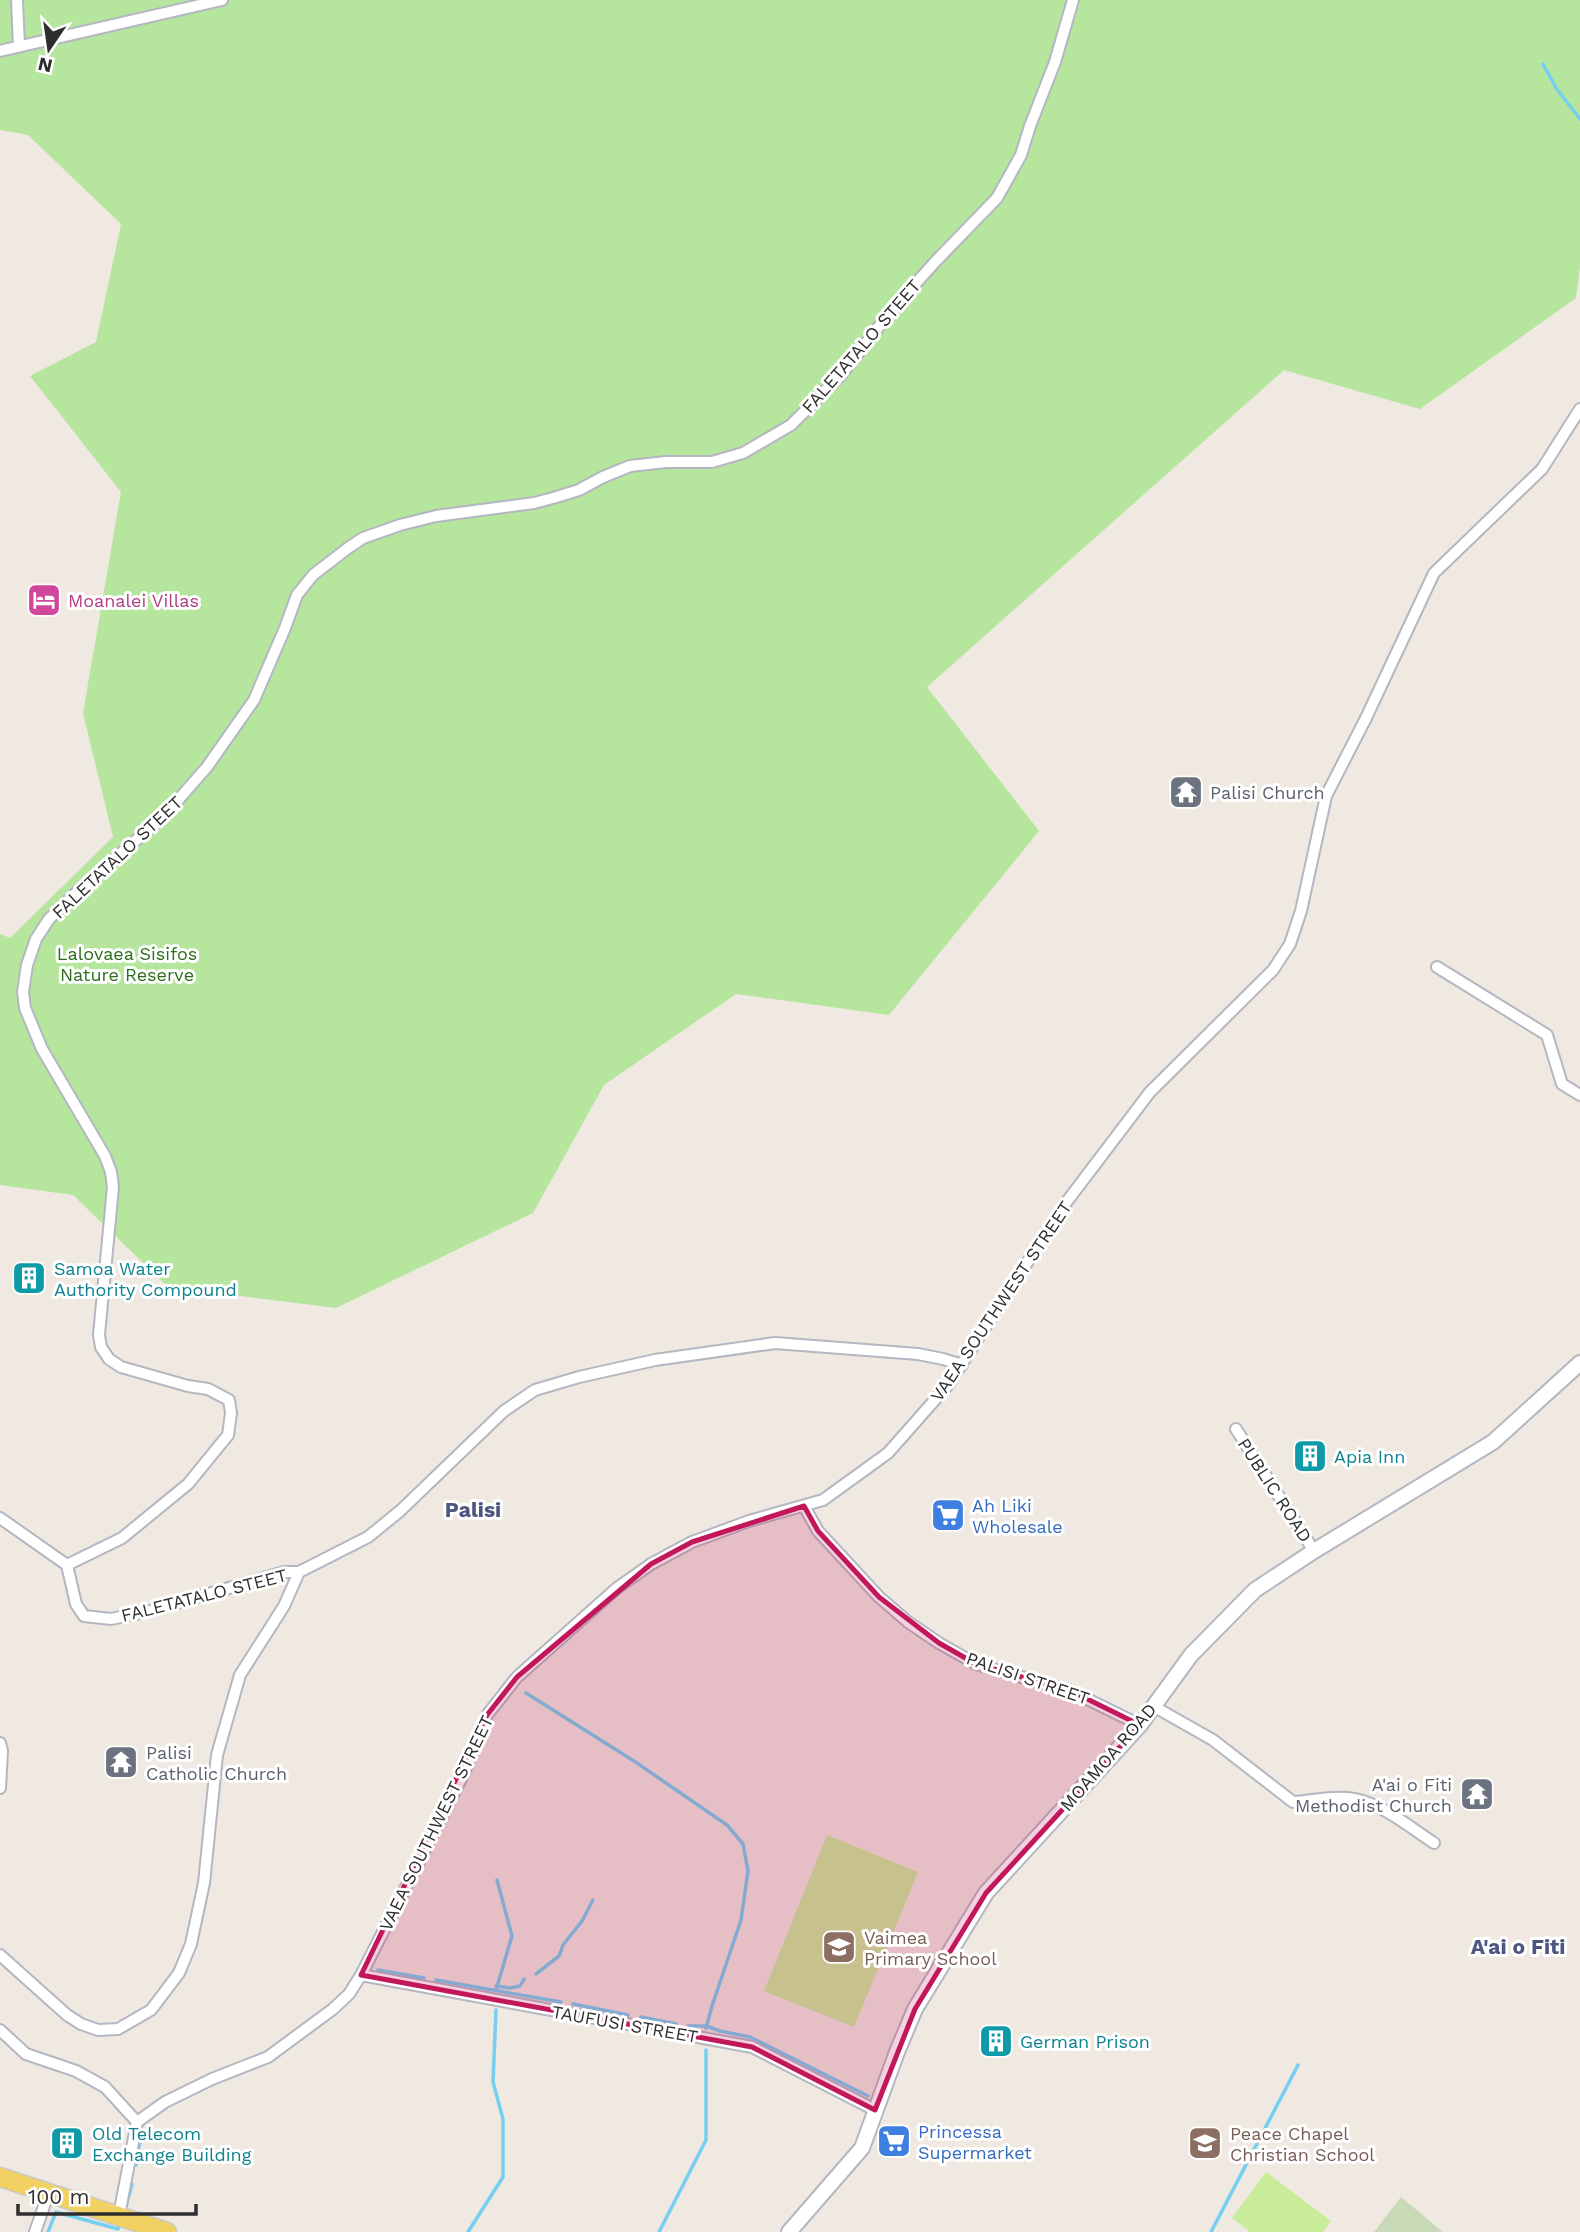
<svg xmlns="http://www.w3.org/2000/svg" width="1580" height="2232" font-family="'Work Sans',sans-serif">
<style>
.green{fill:#b6e59e}
.cemetery{fill:#c8d9b8}
.pitch{fill:#c9ec9a}
.lines{fill:none;stroke-linecap:round;stroke-linejoin:round}
.stream{stroke:#75cff0;stroke-width:3.5}
.minor-casing{stroke:#b4b7c1;stroke-width:14}
.tertiary-casing{stroke:#b4b7c1;stroke-width:18}
.primary-casing{stroke:#c9c9c9;stroke-width:21}
.minor{stroke:#fff;stroke-width:10}
.tertiary{stroke:#fff;stroke-width:14}
.primary{stroke:#f2d163;stroke-width:18}
.marked{fill:#c2185b;fill-opacity:0.2;stroke:#c2185b;stroke-width:5;stroke-linejoin:round}
.labels{text-anchor:middle;dominant-baseline:central;stroke-width:6;stroke-linejoin:round;paint-order:stroke}
.street-label{font-size:18px;fill:#2e2e2e;stroke:#fff}
.hotel-label{font-size:18px;fill:#b23c85;stroke:#fff;text-anchor:start}
.worship-label{font-size:18px;fill:#5b616d;stroke:#fff;text-anchor:start}
.park-label{font-size:18px;fill:#2c6e1b;stroke:#fff}
.culture-label{font-size:18px;fill:#0d838f;stroke:#fff;text-anchor:start}
.shop-label{font-size:18px;fill:#366cbe;stroke:#fff;text-anchor:start}
.education-label{font-size:18px;fill:#785e54;stroke:#fff;text-anchor:start}
.quarter-label{font-size:21px;font-weight:bold;fill:#4d5680;stroke:#fff}
</style>
<rect width="100%" height="100%" fill="#efe9e1"/>
<!-- green -->
<path class="green" d="M0,0H1580V267L1576,298L1420,409L1284,370L927,687L1039,831L889,1015L736,994L604,1085L533,1213L336,1308L168,1287L73,1195L0,1185V934L10,938L113,837L83,713L121,492L30,376L96,342L121,224L28,135L0,130Z"/>
<!-- cemetery -->
<path class="cemetery" d="M1401,2197L1443,2232H1374Z"/>
<!-- pitch -->
<g class="pitch">
<path d="M827,1835L918,1872L854,2027L764,1991Z"/>
<path d="M1266,2172L1331,2221L1323,2232H1250L1232,2218Z"/>
</g>
<g class="lines">
<!-- stream -->
<g class="stream">
<path d="M1543,64L1556,88L1580,119"/>
<path d="M526,1693L634,1761L727,1825L743,1844L748,1871L741,1920L712,2006L706,2028"/>
<path d="M378,1970L424,1978"/>
<path d="M536,1974L559,1956L563,1945L582,1921L593,1900"/>
<path d="M436,1980L561,2002"/>
<path d="M496,1986L510,1988L520,1986L524,1979"/>
<path d="M496,1990L512,1936L497,1880"/>
<path d="M573,2004L628,2015"/>
<path d="M641,2017L676,2024"/>
<path d="M688,2026H706L720,2031L750,2037L868,2096"/>
<path d="M136,2165L142,2129"/>
<path d="M126,2206L132,2184"/>
<path d="M48,2232L56,2212L118,2229L120,2223"/>
<path d="M468,2232L503,2177V2119L493,2082L496,2010"/>
<path d="M659,2232L706,2140V2050"/>
<path d="M1211,2232L1298,2065"/>
</g>
<!-- minor casing -->
<g class="minor-casing">
<g id="minor">
<path d="M17,0L19,46"/>
<path d="M0,51L222,0"/>
<path d="M1437,967L1547,1035L1562,1084L1580,1095"/>
<path d="M1236,1429L1314,1551"/>
<path d="M804,1506L818,1531L879,1597L908,1622L939,1643L976,1664L1071,1691L1140,1725"/>
<path d="M0,1518L67,1565"/>
<path d="M299,1572H284L150,1611L111,1619L84,1616L76,1604L67,1565L122,1538L188,1484L228,1435L231,1413L229,1400L208,1389L188,1386L121,1367L109,1359L101,1347L99,1335L113,1187L111,1172L105,1156L42,1049L25,1008L23,992L27,965L36,939L49,919L80,889L164,816L207,767L254,700L285,628L297,595L313,575L348,548L363,538L400,525L436,516L534,503L553,498L579,490L603,477L630,466L666,462H712L743,453L791,425L841,375L892,310L935,262L997,198L1021,155L1030,126L1055,62L1073,0"/>
<path d="M1153,1706L1213,1740L1293,1802C1311,1801 1330,1796 1348,1798C1379,1801 1408,1826 1434,1843"/>
<path d="M0,1743L2,1751L0,1788"/>
<path d="M0,1955L67,2015L81,2024L98,2030L118,2029L151,2010L179,1973L191,1944L204,1883L217,1755L240,1675L284,1606L299,1572L368,1537L400,1511L504,1411L535,1390L579,1377L655,1360L775,1343L918,1354L943,1359L962,1365"/>
<path d="M361,1975L752,2047L875,2110"/>
<path d="M0,2030L26,2054L76,2071L105,2087L137,2122"/>
<path d="M119,2215L137,2122L165,2102L212,2079L268,2057L333,2009L349,1994L361,1975L464,1773L487,1715L517,1677L617,1588L651,1564L692,1542L749,1521L823,1500L888,1453L948,1385L1065,1204L1150,1092L1273,970L1290,944L1301,911L1326,796L1366,718L1434,573L1542,469L1580,409"/>
<path d="M35,2232L49,2192"/>
</g>
</g>
<!-- tertiary casing -->
<g class="tertiary-casing">
<path id="tertiary" d="M789,2232L862,2148L897,2052L915,2009L986,1893L1140,1725L1191,1655L1255,1590L1314,1551L1493,1442L1580,1363"/>
</g>
<!-- primary casing -->
<g class="primary-casing">
<path id="primary" d="M0,2177L167,2232"/>
</g>
<!-- minor -->
<use href="#minor" class="minor"/>
<!-- tertiary -->
<use href="#tertiary" class="tertiary"/>
<!-- primary -->
<use href="#primary" class="primary"/>
</g>
<!-- marked area -->
<path class="marked" d="M804,1506L818,1531L879,1597L939,1643L976,1664L1071,1691L1140,1725L986,1893L915,2009L875,2110L752,2047L361,1975L487,1715L517,1677L651,1564L692,1542Z"/>
<!-- icons -->
<defs>
<g id="hotel-square" transform="scale(1.75)"><rect x="-9" y="-9" width="18" height="18" rx="4" fill="#d1479c" stroke="#fff"/><path d="M-6-4.5h1.5V1H6V5H4.5V3h-9V5H-6ZM-4 0a1.8 1.8 0 1 1 3.6 0ZM.5 0V-2.5h3Q6-2.5 6 0Z" fill="#fff"/></g>
<g id="temple-square" transform="scale(1.75)"><rect x="-9" y="-9" width="18" height="18" rx="4" fill="#6b7280" stroke="#fff"/><path d="M0-6L5-2H3V0L6.5 2.5H4V6H1.5V3h-3V6H-4V2.5H-6.5L-3 0V-2H-5Z" fill="#fff"/></g>
<g id="building-square" transform="scale(1.75)"><rect x="-9" y="-9" width="18" height="18" rx="4" fill="#0f9aa8" stroke="#fff"/><path d="M-4-6H4V6H1V3H-1V6H-4ZM-2.5-4.3h1.7v1.8h-1.7ZM.8-4.3h1.7v1.8H.8ZM-2.5-1h1.7V.8h-1.7ZM.8-1h1.7V.8H.8Z" fill="#fff"/></g>
<g id="supermarket-square" transform="scale(1.75)"><rect x="-9" y="-9" width="18" height="18" rx="4" fill="#3f7fe0" stroke="#fff"/><path d="M-6-5.5h2.5l.6 2H6L4.5 2H-2.5L-4.4-4H-6ZM-1.5 3.2a1.3 1.3 0 1 0 .1 0ZM3 3.2a1.3 1.3 0 1 0 .1 0Z" fill="#fff"/></g>
<g id="school-square" transform="scale(1.75)"><rect x="-9" y="-9" width="18" height="18" rx="4" fill="#8d6e63" stroke="#fff"/><path d="M0-5L7-2L0 1L-7-2ZM-4 1L0 2.5L4 1V4Q0 6-4 4Z" fill="#fff"/></g>
</defs>
<g fill-rule="evenodd">
<use href="#hotel-square" x="44" y="600"/>
<use href="#temple-square" x="1186" y="792"/>
<use href="#building-square" x="29" y="1278"/>
<use href="#building-square" x="1310" y="1456"/>
<use href="#supermarket-square" x="948" y="1515"/>
<use href="#temple-square" x="121" y="1762"/>
<use href="#temple-square" x="1477" y="1794"/>
<use href="#school-square" x="839" y="1947"/>
<use href="#building-square" x="996" y="2041"/>
<use href="#supermarket-square" x="894" y="2141"/>
<use href="#building-square" x="67" y="2143"/>
<use href="#school-square" x="1205" y="2143"/>
</g>
<g class="labels">
<!-- street labels -->
<g class="street-label">
<text transform="translate(861 346) rotate(-49)">FALETATALO STEET</text>
<text transform="translate(117 857) rotate(-43)">FALETATALO STEET</text>
<text transform="translate(1001 1301) rotate(-56)">VAEA SOUTHWEST STREET</text>
<text transform="translate(1275 1490) rotate(57)">PUBLIC ROAD</text>
<text transform="translate(204 1595) rotate(-14)">FALETATALO STEET</text>
<text transform="translate(1028 1678) rotate(19)">PALISI STREET</text>
<text transform="translate(1108 1757) rotate(-49)">MOAMOA ROAD</text>
<text transform="translate(436 1823) rotate(-64)">VAEA SOUTHWEST STREET</text>
<text transform="translate(625 2024) rotate(10)">TAUFUSI STREET</text>
</g>
<!-- hotel labels -->
<g class="hotel-label">
<text x="68" y="600">Moanalei Villas</text>
</g>
<!-- worship labels -->
<g class="worship-label">
<text x="1210" y="792">Palisi Church</text>
<text x="146" y="1752">Palisi<tspan x="146" dy="21">Catholic Church</tspan></text>
<text x="1452" y="1784" text-anchor="end">A'ai o Fiti<tspan x="1452" dy="21">Methodist Church</tspan></text>
</g>
<!-- park labels -->
<g class="park-label">
<text x="127" y="953">Lalovaea Sisifos<tspan x="127" dy="21">Nature Reserve</tspan></text>
</g>
<!-- culture labels -->
<g class="culture-label">
<text x="54" y="1268">Samoa Water<tspan x="54" dy="21">Authority Compound</tspan></text>
<text x="1334" y="1456">Apia Inn</text>
<text x="1020" y="2041">German Prison</text>
<text x="92" y="2133">Old Telecom<tspan x="92" dy="21">Exchange Building</tspan></text>
</g>
<!-- shop labels -->
<g class="shop-label">
<text x="972" y="1505">Ah Liki<tspan x="972" dy="21">Wholesale</tspan></text>
<text x="918" y="2131">Princessa<tspan x="918" dy="21">Supermarket</tspan></text>
</g>
<!-- education labels -->
<g class="education-label">
<text x="864" y="1937">Vaimea<tspan x="864" dy="21">Primary School</tspan></text>
<text x="1230" y="2133">Peace Chapel<tspan x="1230" dy="21">Christian School</tspan></text>
</g>
<!-- quarter labels -->
<g class="quarter-label">
<text x="473" y="1509">Palisi</text>
<text x="1518" y="1946">A'ai o Fiti</text>
</g>
</g>
<!-- north arrow -->
<g transform="translate(49 49) rotate(193)" stroke="#ffffff" stroke-width="5" paint-order="stroke">
<path d="M0-5L12 26L0 18L-12 26Z" fill="#2e2e2e"/>
<text y="-10" font-size="19" font-weight="bold" text-anchor="middle" fill="#2e2e2e">N</text>
</g>
<!-- scale -->
<path d="M18 2204v10h178v-10" fill="none" stroke="#2e2e2e" stroke-width="3.5"/>
<text x="28" y="2204" font-size="21" fill="#2e2e2e" stroke="#ffffff" stroke-width="5" paint-order="stroke">100 m</text>
</svg>
